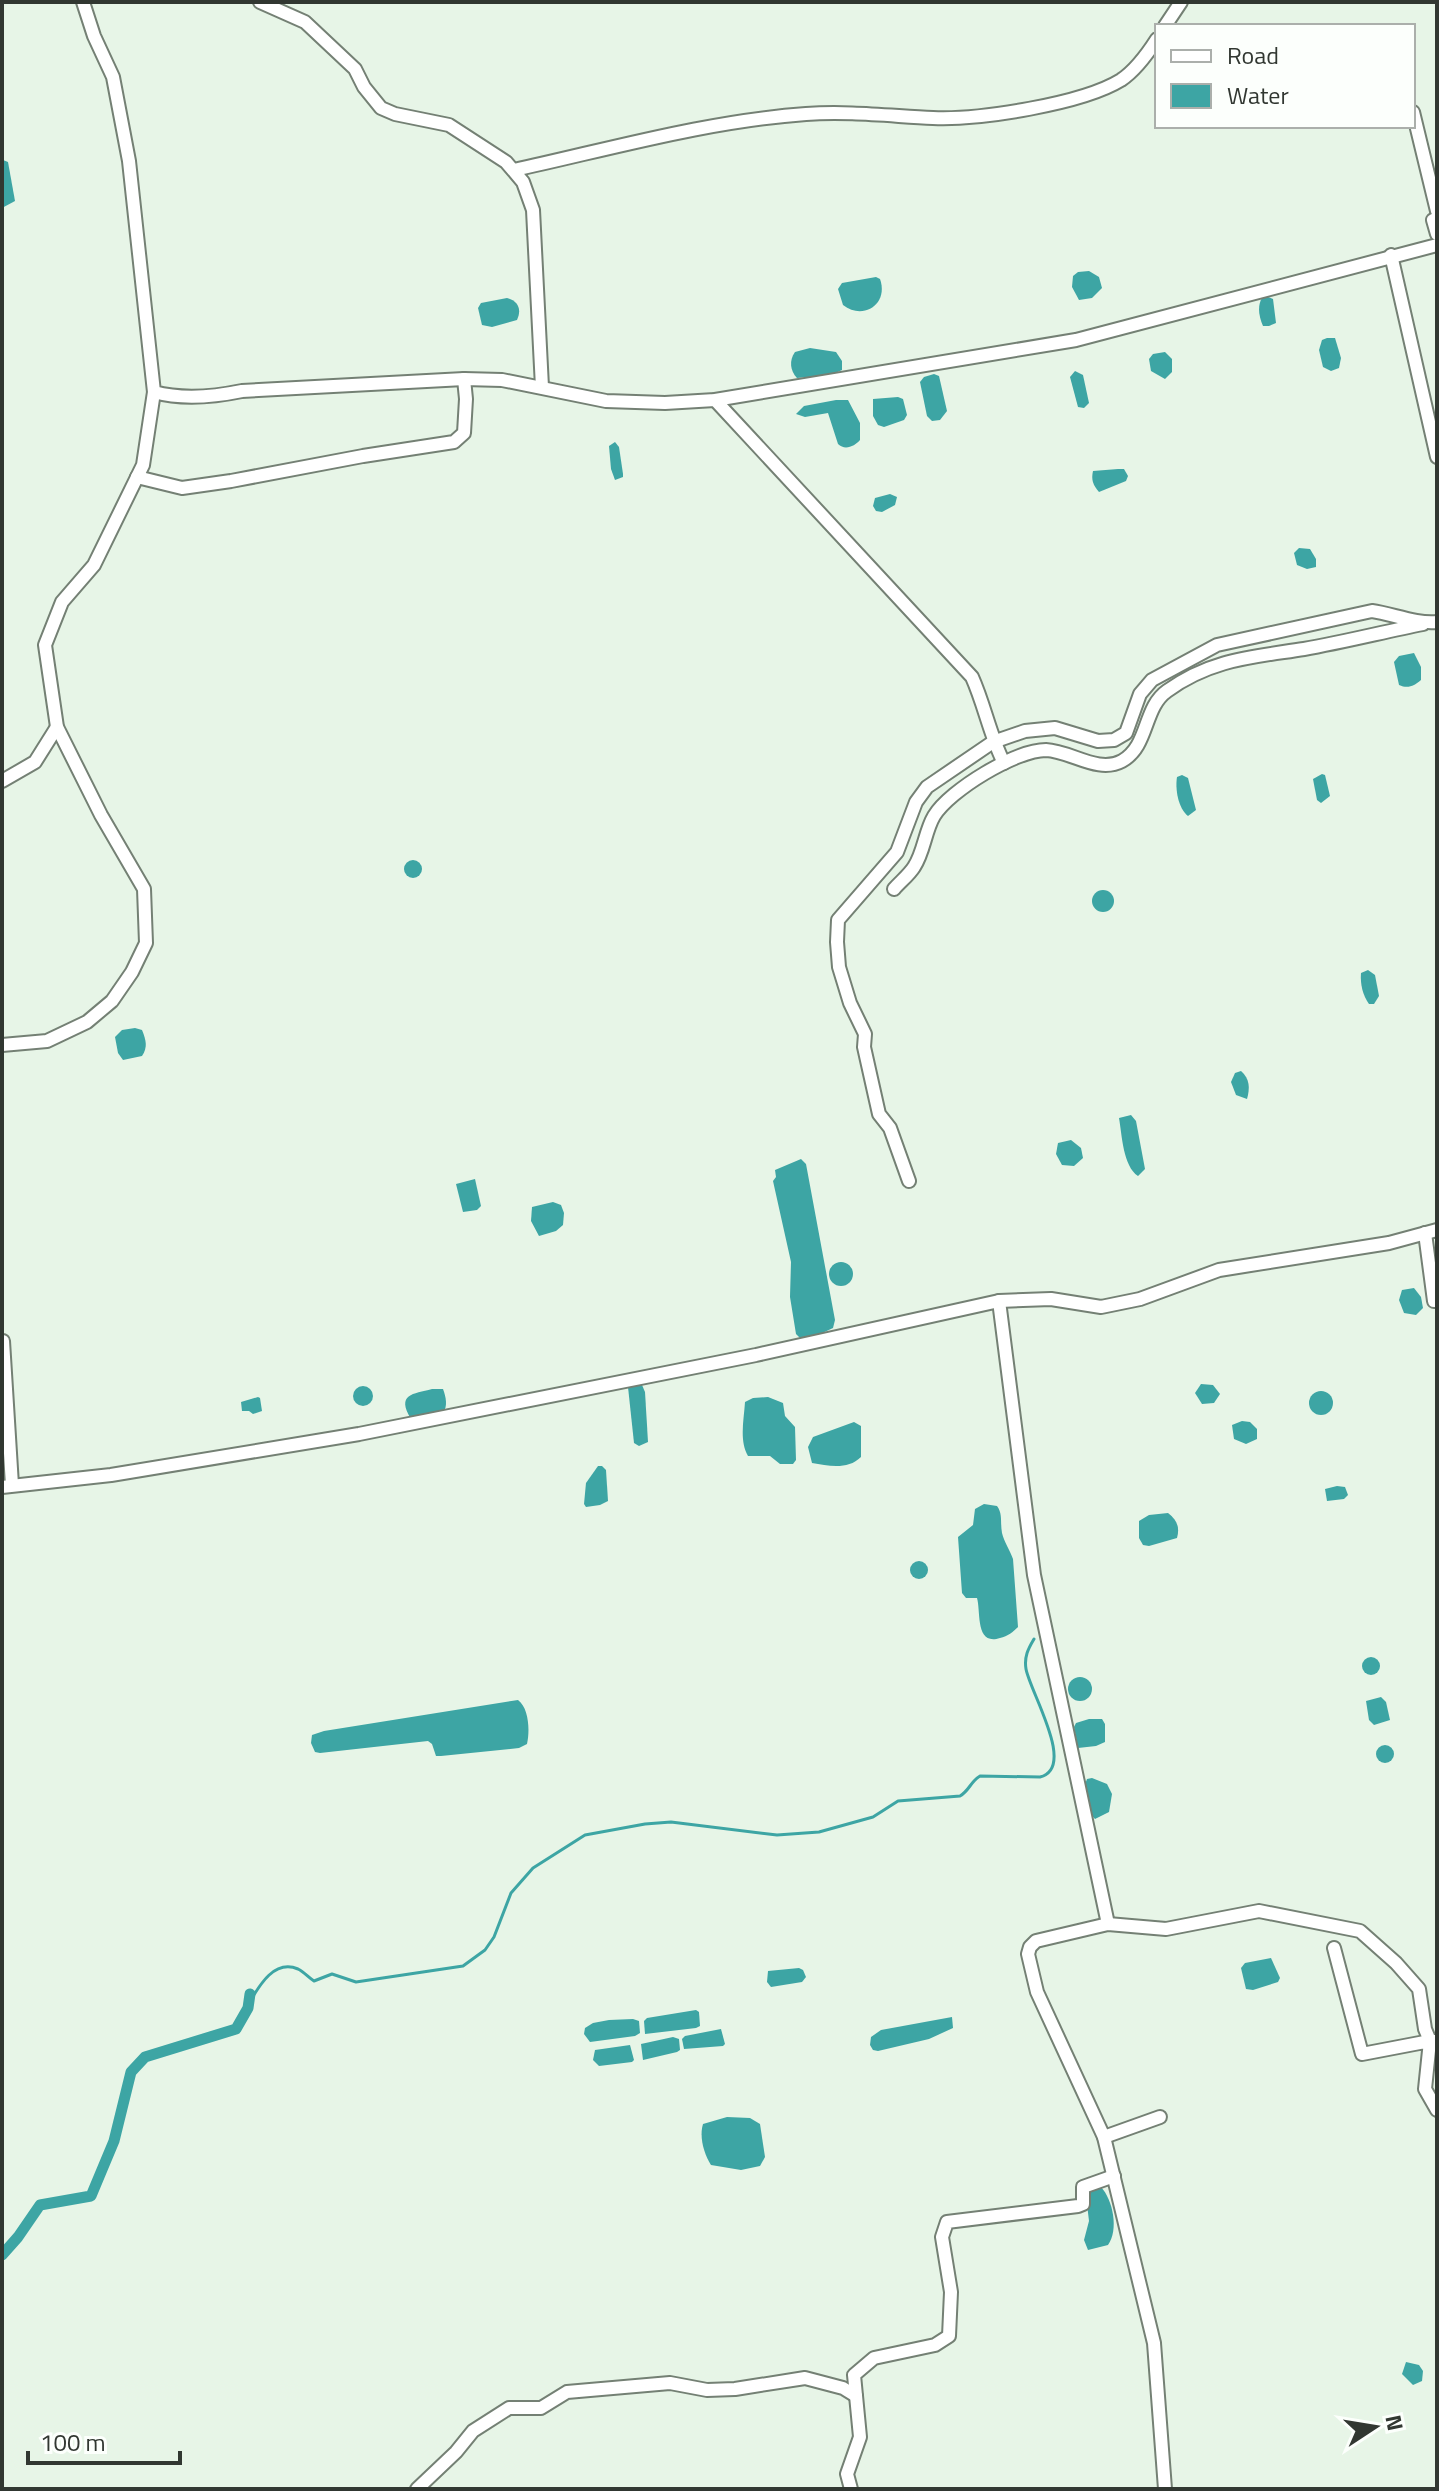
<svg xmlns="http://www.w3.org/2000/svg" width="1439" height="2491" font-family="'Titillium Web',sans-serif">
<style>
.water{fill:#3da5a4}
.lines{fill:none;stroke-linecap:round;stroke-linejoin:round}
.stream{stroke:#3da5a4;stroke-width:3}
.canal{stroke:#3da5a4;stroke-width:11}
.minor-casing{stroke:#748074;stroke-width:16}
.minor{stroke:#fff;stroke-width:12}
</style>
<rect width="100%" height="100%" fill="#e7f5e7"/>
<!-- water -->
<g class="water">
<path d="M3,160L8,162L15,201L2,208Z"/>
<path d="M1089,271L1099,277L1102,288L1092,298L1079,300L1072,287L1073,276L1078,272Z"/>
<path d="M876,277L880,279C889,304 863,321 843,305L838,289L842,283Z"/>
<path d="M1268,297L1273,299L1276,323L1269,326H1263C1259,317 1257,306 1262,298Z"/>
<path d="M507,298C518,301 522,309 517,320L492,327L482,325L478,308L481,303Z"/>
<path d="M1327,338H1335L1341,358L1339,368L1331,371L1323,367L1319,350L1322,340Z"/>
<path d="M810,348L836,352L842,361V370L831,375L797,378C790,371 789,360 795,352Z"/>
<path d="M1165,352L1172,359V372L1165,379L1151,371L1149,359L1153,354Z"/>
<path d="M1075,371L1083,375L1089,403L1084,408L1078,407L1070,377Z"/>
<path d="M934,374L939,376L947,411L940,420L932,421L927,416L920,382L924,377Z"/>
<path d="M898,397L903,399L907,415L904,420L884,427L878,425L873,416V399Z"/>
<path d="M836,400H848L860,423V440C855,446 845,451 838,444L828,413L805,417L796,414L804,406Z"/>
<path d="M615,442L619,447L623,474V477L615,480L611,469L609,446Z"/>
<path d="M1118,469H1124L1128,476L1126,481L1099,492C1093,485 1091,480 1093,471Z"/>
<path d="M890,494L897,497L895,505L882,512L876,511L873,506L875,498Z"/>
<path d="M1299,548L1310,549L1316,559V567L1307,569L1297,565L1294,553Z"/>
<path d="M1414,653L1421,667V680C1414,686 1408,689 1399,685L1394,662L1399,656Z"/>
<path d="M1322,774L1325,775L1330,796L1321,803L1317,800L1313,779Z"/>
<path d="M1182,775L1188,778L1196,810L1188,816C1178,808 1175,789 1177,777Z"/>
<circle cx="413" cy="869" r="9"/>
<circle cx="1103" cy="901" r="11"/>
<path d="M1368,970L1375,975L1379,996L1374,1004H1369C1363,996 1360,984 1361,973Z"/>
<path d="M135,1028L142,1030C146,1040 148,1047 142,1056L123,1060L118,1053L115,1037L122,1030Z"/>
<path d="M1241,1071C1250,1079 1250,1088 1247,1099L1236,1095L1231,1082L1235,1073Z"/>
<path d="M1131,1115L1136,1121L1145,1169L1138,1176C1123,1166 1122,1135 1119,1118Z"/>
<path d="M1071,1140L1081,1148L1083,1158L1074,1166L1062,1165L1056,1154L1058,1143Z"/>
<path d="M801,1159L806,1164L835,1320L833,1328L816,1336L800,1338L796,1334L790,1297L791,1262L773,1181L776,1177L775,1170Z"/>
<path d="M475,1179L481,1206L477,1210L463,1212L456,1184Z"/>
<path d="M553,1202L561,1205L564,1213L563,1225L556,1231L539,1236L531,1221L532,1207Z"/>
<circle cx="841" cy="1274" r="12"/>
<path d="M1414,1288L1421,1297L1423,1308L1416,1315L1404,1313L1399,1300L1402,1290Z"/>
<path d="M638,1384L642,1385L645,1392L648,1442L639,1446L634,1443L628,1387Z"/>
<path d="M1201,1384L1213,1385L1220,1394L1214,1403L1202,1404L1195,1393Z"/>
<circle cx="363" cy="1396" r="10"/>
<path d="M432,1389H443C446,1397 448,1406 443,1413L411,1419C396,1394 413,1394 432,1389Z"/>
<circle cx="1321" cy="1403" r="12"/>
<path d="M258,1397L260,1398L262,1411L253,1414L249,1411H242L241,1402Z"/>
<path d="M768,1397L783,1403L785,1416L795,1427L796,1460L793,1464H780L770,1456H748C739,1441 744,1419 745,1402L753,1398Z"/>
<path d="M1242,1421L1250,1422L1257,1429V1439L1246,1444L1234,1439L1232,1425Z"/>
<path d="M854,1422L861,1426V1457C848,1470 829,1466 812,1463L808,1447L813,1437Z"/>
<path d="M598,1466H602L606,1470L608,1501L600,1505L586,1507L584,1504L586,1483Z"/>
<path d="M1337,1486L1345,1487L1348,1495L1344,1499L1327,1501L1325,1489Z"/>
<path d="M984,1504L997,1506C1003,1514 1000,1522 1002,1533C1004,1542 1010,1550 1013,1559L1018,1627C1013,1632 1008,1636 1000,1638C975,1646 981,1612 977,1598H966L962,1593L958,1537L973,1525L975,1509Z"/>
<path d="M1168,1513C1177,1520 1180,1527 1177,1538L1149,1546L1143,1545L1139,1538V1521L1149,1515Z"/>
<circle cx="919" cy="1570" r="9"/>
<circle cx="1371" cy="1666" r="9"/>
<circle cx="1080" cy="1689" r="12"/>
<path d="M1381,1697L1386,1702L1390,1720L1374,1725L1369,1720L1366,1701Z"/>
<path d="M518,1700C529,1708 530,1731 527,1744L519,1748L441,1756H436L432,1744L428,1741L320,1753L315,1752L311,1743L312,1735L324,1731Z"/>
<path d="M1089,1719H1102L1105,1724V1742L1096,1746L1078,1748L1074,1727L1076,1723Z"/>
<circle cx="1385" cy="1754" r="9"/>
<path d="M1092,1778L1107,1784L1112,1794L1109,1812L1095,1819C1086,1811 1082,1790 1087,1779Z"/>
<path d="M1271,1958L1280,1978L1278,1982L1253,1990L1246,1989L1241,1968L1245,1963Z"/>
<path d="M799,1968L803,1970L806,1977L802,1982L771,1987L767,1982L768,1971Z"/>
<path d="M696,2010L699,2012L700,2026L696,2028L645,2034L644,2021L647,2018Z"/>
<path d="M952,2017L953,2028L929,2039L878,2051L873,2050L870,2045L871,2037L881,2030Z"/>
<path d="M633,2019L639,2021L640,2033L635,2036L590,2042L584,2034L585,2028L593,2023L609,2020Z"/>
<path d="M721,2029L725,2044L723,2046L684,2049L682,2039L685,2036Z"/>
<path d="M673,2037L679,2039L680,2050L677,2052L643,2060L641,2044Z"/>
<path d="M630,2045L634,2060L632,2062L599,2066L593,2060L595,2050Z"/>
<path d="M727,2117L750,2118L760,2124L765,2157L760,2166L741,2170L711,2165C704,2154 699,2137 703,2124Z"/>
<path d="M1101,2187C1113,2200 1119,2230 1108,2245L1088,2250L1084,2240L1089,2221L1086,2196L1089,2190Z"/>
<path d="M1406,2362L1419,2365L1423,2371L1422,2381L1413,2385L1402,2374Z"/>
</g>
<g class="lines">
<!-- stream -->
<path class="stream" d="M249,2003C259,1986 274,1959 298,1969C304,1972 308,1977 314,1981L332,1974L356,1982L463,1966L485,1950L494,1937L511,1893L533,1868L585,1835L645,1824L671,1822L777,1835L819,1832L873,1817L898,1801L960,1796C969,1791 971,1781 980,1776L1040,1777C1077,1768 1030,1692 1026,1669C1024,1657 1028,1649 1034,1639"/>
<!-- canal -->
<path class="canal" d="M2,2255L18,2237L40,2205L91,2196L114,2141L131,2072L145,2057L236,2029L248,2008L250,1994"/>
<!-- minor casing -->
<g class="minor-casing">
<g id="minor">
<path d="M83,2L94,36L113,77L129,161L154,392C183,400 213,397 242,391L464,379L502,380L606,401L665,403L715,400L1076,340L1437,245"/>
<path d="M260,2L305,22L355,69L364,87L381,108L395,114L449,125L506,162L523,182L533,210L542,387"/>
<path d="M1165,26L1181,2"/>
<path d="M1413,112L1437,211"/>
<path d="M514,170C610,149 707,121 806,114C848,111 891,116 933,118C979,120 1082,104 1121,80C1136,70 1148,53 1157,39"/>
<path d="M1437,218L1433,220L1437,234"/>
<path d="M1391,255L1437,457"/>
<path d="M715,400L972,677C985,706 990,736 1004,763"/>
<path d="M137,477L182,488L231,481L363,456L454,442L464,433L466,399L464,379"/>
<path d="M2,781L35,762L57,727"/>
<path d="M894,889C900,882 909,875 914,867C924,852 925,831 934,816C950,790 1016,750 1046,750C1071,751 1098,774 1122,761C1149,746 1143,708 1167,691C1211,659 1253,657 1304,649C1344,642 1383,632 1423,624"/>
<path d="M2,1045L47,1041L87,1022L112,1001L132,972L146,943L144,889L101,815L57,727L45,645L62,602L94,565L143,465L154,392"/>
<path d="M909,1181L890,1128L879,1114L864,1047L865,1034L850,1003L839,967L837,942L838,920L897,852L916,802L927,787L993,742L1025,731L1055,728L1098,741L1114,740L1126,733L1140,694L1152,680L1217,645L1372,611C1393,614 1416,624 1437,622"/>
<path d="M1425,1233L1434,1301H1437"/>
<path d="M999,1301L1034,1575L1108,1924"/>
<path d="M3,1341L12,1485"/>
<path d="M2,1487L111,1475L359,1434L756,1355L999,1301L1051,1299L1101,1307L1140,1299L1219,1270L1389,1243L1437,1230"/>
<path d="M1334,1948L1362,2054L1430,2041L1425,2089L1437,2110"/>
<path d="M1104,2137L1160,2117"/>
<path d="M417,2489L456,2452L473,2431L509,2408H541L567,2392L670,2383L707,2390L735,2389L805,2378L843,2388L856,2396"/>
<path d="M851,2489L847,2474L860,2437L854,2375L874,2358L935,2345L949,2336L951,2292L942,2237L947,2222L1078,2206L1083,2204V2187L1114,2176"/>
<path d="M1165,2489L1154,2343L1104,2137L1037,1992L1028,1954L1030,1947L1036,1941L1108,1924L1166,1929L1259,1911L1360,1931L1396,1963L1419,1989L1425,2029L1430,2041H1437"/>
</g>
</g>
<!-- minor -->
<use href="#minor" class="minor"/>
</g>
<!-- border -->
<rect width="1439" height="2491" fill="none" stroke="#313731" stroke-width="8"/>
<!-- legend -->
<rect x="1155" y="24" width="260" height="104" fill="#fcfffc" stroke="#abafab" stroke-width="2"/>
<rect x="1171" y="50" width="40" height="12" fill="#ffffff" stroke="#abafab" stroke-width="2"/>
<text x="1227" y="64" font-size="24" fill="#313731">Road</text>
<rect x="1171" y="84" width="40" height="24" fill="#3da5a4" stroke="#abafab" stroke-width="2"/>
<text x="1227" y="104" font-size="24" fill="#313731">Water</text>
<!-- north arrow -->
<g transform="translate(1375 2427) rotate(78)" stroke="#fcfffc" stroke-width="6" paint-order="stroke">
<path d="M0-6L14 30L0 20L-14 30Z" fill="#313731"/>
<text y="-12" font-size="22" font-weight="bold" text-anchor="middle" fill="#313731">N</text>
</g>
<!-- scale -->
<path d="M28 2451v12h152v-12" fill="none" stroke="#313731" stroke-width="4"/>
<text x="40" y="2451" font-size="24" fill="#313731" stroke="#fcfffc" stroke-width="6" paint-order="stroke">100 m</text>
</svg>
